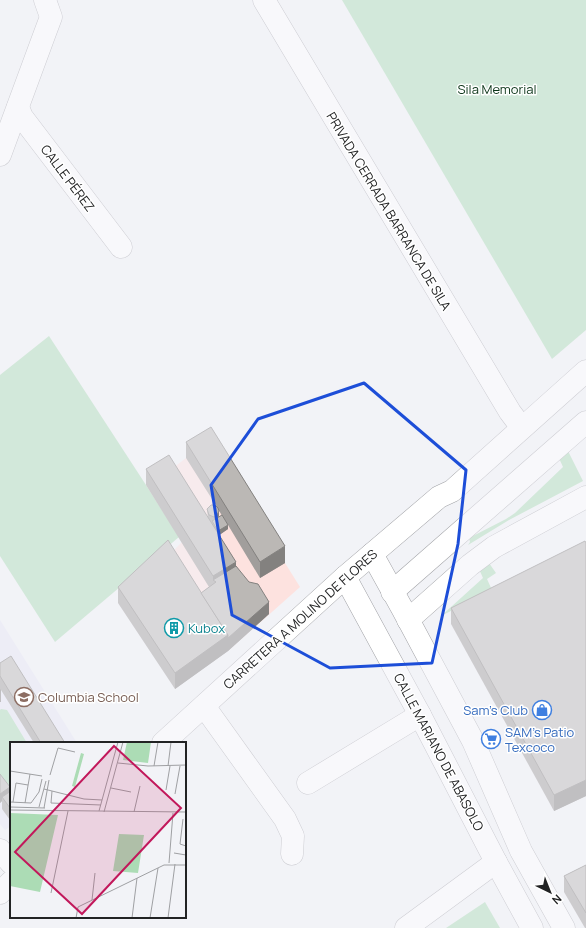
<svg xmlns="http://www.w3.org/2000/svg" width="586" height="928" font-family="Manrope,sans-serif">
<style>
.commercial{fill:#fde2df}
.built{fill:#e6e7f3}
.green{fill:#acdcb5}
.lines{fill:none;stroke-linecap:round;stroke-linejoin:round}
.minor-casing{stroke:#a1a2a6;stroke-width:23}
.major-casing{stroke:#a1a2a6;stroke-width:23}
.minor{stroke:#fff;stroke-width:22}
.major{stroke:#fff;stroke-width:22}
.wall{fill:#a19e9c;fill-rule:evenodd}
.shaded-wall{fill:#83817f}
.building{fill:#bbb8b5;stroke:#83817f}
.marked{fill:none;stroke:#1d4ed8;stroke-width:3;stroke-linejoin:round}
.labels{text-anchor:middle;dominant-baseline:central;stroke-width:3;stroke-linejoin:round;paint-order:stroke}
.park-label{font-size:13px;fill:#0b3518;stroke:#fff}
.street-label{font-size:13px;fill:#222324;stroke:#fff}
.culture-label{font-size:13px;fill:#0d838f;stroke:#fff;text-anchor:start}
.education-label{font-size:13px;fill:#785e54;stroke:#fff;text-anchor:start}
.shop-label{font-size:13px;fill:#366cbe;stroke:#fff;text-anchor:end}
.inset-road{fill:none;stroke:#9fa0a3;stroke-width:1}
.view{fill:#c2185b;fill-opacity:0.15;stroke:#c2185b;stroke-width:2}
.inset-edge{fill:none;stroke:#222324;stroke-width:2}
</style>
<rect width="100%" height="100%" fill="#f2f3f7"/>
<!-- commercial -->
<path class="commercial" d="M186,458L285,563L300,587L228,651L168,556L182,542L146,485L169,471Z"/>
<!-- built -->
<path class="built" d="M0,620L77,743H11V826L5,830L0,824Z"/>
<!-- green -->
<g class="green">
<path d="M342,0H586V330L552,359Z"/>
<path d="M49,336L146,485L179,537L55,642L0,556V375Z"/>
<path d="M567,449L583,481L509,520L468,545L470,542L469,538L506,519L515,513L563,467L558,456Z"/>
<path d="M489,563L496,573L487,579L492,590L441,616L483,578L479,569Z"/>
<path d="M1,709L7,710L27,743H11V790L0,775V710Z"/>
<path d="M485,902L500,928H446Z"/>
</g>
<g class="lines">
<!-- minor casing -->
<g class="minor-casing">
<g id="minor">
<path d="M264,0L510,412L516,420"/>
<path d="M18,107L22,117L121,247"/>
<path d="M0,155L45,33L51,17L45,0"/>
<path d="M372,554L403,610L473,741L521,851L564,928"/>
<path d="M345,577L420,715L496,862L532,928"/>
<path d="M392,592L586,422"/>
<path d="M408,620L470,565L494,547L586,497"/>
<path d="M204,706L285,819L293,836L292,854"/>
<path d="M308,783L420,715"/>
<path d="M0,850L11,863"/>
<path d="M406,928L496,862"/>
</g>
</g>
<!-- major casing -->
<g class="major-casing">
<g id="major">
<path d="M163,743L345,577L439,497L452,491L586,371"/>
<path d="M0,893L11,882"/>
</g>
</g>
<!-- minor -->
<use href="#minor" class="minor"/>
<!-- major -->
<use href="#major" class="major"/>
</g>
<!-- wall -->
<g class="wall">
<path d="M186,442L285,563L260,578L228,525V529L219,535L236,566L269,614L228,651L175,689L118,603V587L201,593L209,587L146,485V469L208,518L207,509L217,507L186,458ZM218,509L227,524L218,518L219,516Z"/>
<path d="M586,543V796L554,811L451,624V608Z"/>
<path d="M0,663L65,743H34L1,690V702H0Z"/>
<path d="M0,774L10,792L11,791L10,820L2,809V801L0,803Z"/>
<path d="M586,865V928H585L564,892V876Z"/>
</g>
<!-- shaded-wall -->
<g class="shaded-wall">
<path d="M219,511V516L217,519L214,521V517Z"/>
<path d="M228,525V529L218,536V531Z"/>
<path d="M285,546V563L260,578V562Z"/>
<path d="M236,562V578L216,582L213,580V593V576Z"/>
<path d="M269,602V614L228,651L175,689V673Z"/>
<path d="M1,689V702H0V690Z"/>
<path d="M586,780V796L554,811V795Z"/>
<path d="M10,787V796L2,797V801L0,803V794Z"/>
<path d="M11,807V819L10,820V808Z"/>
</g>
<!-- building -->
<g class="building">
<path d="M211,427L285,546L260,562L186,442Z"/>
<path d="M169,455L236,562L213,576L146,469Z"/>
<path d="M211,505H215L218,508L219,511L217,515L214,517L209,515L207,509Z"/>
<path d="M222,515L228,525L218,531L212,521Z"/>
<path d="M168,540L228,635L175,673L118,587Z"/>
<path d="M585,541L586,543V780L554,795L451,608Z"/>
<path d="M236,566L249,582L258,584L269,602L228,638V635L201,593L216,582L213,580Z"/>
<path d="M11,656L65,743H41L0,676V663Z"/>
<path d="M0,774L10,787L0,794Z"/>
<path d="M11,791V807L10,808L2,797Z"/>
<path d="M586,865V913L564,876Z"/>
</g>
<!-- marked area -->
<path d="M0 0H586V928H0ZM364,383L466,470L458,544L432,663L330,668L232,615L211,485L258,419Z" fill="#f2f3f7" fill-opacity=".55" fill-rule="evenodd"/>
<path class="marked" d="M364,383L466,470L458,544L432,663L330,668L232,615L211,485L258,419Z"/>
<!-- icons -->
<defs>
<g id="building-ring" transform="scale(1)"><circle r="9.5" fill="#fff" stroke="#0f9aa8" stroke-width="1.5"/><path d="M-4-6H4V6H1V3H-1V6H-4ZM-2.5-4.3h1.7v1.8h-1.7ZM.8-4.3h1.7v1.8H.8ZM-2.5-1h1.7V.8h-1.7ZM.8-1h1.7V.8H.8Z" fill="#0f9aa8"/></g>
<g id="school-ring" transform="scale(1)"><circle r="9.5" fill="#fff" stroke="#8d6e63" stroke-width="1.5"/><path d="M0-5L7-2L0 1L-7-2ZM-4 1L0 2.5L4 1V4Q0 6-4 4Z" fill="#8d6e63"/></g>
<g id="shop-ring" transform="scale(1)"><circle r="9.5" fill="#fff" stroke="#3f7fe0" stroke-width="1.5"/><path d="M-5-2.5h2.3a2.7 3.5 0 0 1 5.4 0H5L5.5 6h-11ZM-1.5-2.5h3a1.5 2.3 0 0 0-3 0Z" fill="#3f7fe0"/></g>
<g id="supermarket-ring" transform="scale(1)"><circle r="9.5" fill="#fff" stroke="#3f7fe0" stroke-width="1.5"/><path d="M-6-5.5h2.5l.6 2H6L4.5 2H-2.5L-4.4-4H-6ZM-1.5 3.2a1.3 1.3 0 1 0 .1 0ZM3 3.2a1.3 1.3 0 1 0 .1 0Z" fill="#3f7fe0"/></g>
</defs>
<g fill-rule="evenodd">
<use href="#building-ring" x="174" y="628"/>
<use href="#school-ring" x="24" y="697"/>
<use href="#shop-ring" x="542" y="710"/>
<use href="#supermarket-ring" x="491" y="739"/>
</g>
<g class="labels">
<!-- park labels -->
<g class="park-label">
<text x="497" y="89">Sila Memorial</text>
</g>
<!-- street labels -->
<g class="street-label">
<text transform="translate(68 178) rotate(53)">CALLE PÉREZ</text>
<text transform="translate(389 211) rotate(59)">PRIVADA CERRADA BARRANCA DE SILA</text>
<text transform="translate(300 619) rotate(-42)">CARRETERA A MOLINO DE FLORES</text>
<text transform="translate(439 752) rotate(62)">CALLE MARIANO DE ABASOLO</text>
</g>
<!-- culture labels -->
<g class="culture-label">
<text x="188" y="628">Kubox</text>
</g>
<!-- education labels -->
<g class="education-label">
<text x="38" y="697">Columbia School</text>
</g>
<!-- shop labels -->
<g class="shop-label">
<text x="528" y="710">Sam's Club</text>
<text x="505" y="732" text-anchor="start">SAM's Patio<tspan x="505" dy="15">Texcoco</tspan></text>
</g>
</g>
<!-- overview -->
<g transform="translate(10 742)">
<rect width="176" height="176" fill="#f2f3f7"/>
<path d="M117,0H141L138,21L113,18ZM71,11L74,12L65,45L62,44ZM0,71L48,73L30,150L0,144ZM109,92L134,93L128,131L103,129Z" fill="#acdcb5"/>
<path class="inset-road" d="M108,21L138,24L176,23M144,24L148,0M158,24L161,0M0,29L32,34M40,33L48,6L65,10M101,46L121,50M34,47L74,57L92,58M156,48L160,24M42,49L41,61L91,63M165,52L170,24M0,60L21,61L29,50L32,37M3,60L6,41L18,43M15,61L20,32M0,65L35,66M29,65L36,39M34,66L39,38M0,68L176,70M89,69L108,0M94,70L113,0M124,70L130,44M173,77L170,102L176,104M164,111L176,113M159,121L163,71M41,151L58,69M82,158L85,131M66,176L68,165L154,123H176M122,176L127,136M140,176L148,126M158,176L165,122"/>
<path class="view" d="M104,4L171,66L72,172L5,110Z"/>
<rect width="176" height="176" class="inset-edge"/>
</g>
<!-- north arrow -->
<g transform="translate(550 892) rotate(137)" stroke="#ffffff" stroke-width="3" paint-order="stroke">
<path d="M0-3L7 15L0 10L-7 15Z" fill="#222324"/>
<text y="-6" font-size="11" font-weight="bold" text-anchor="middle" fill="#222324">N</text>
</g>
</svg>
